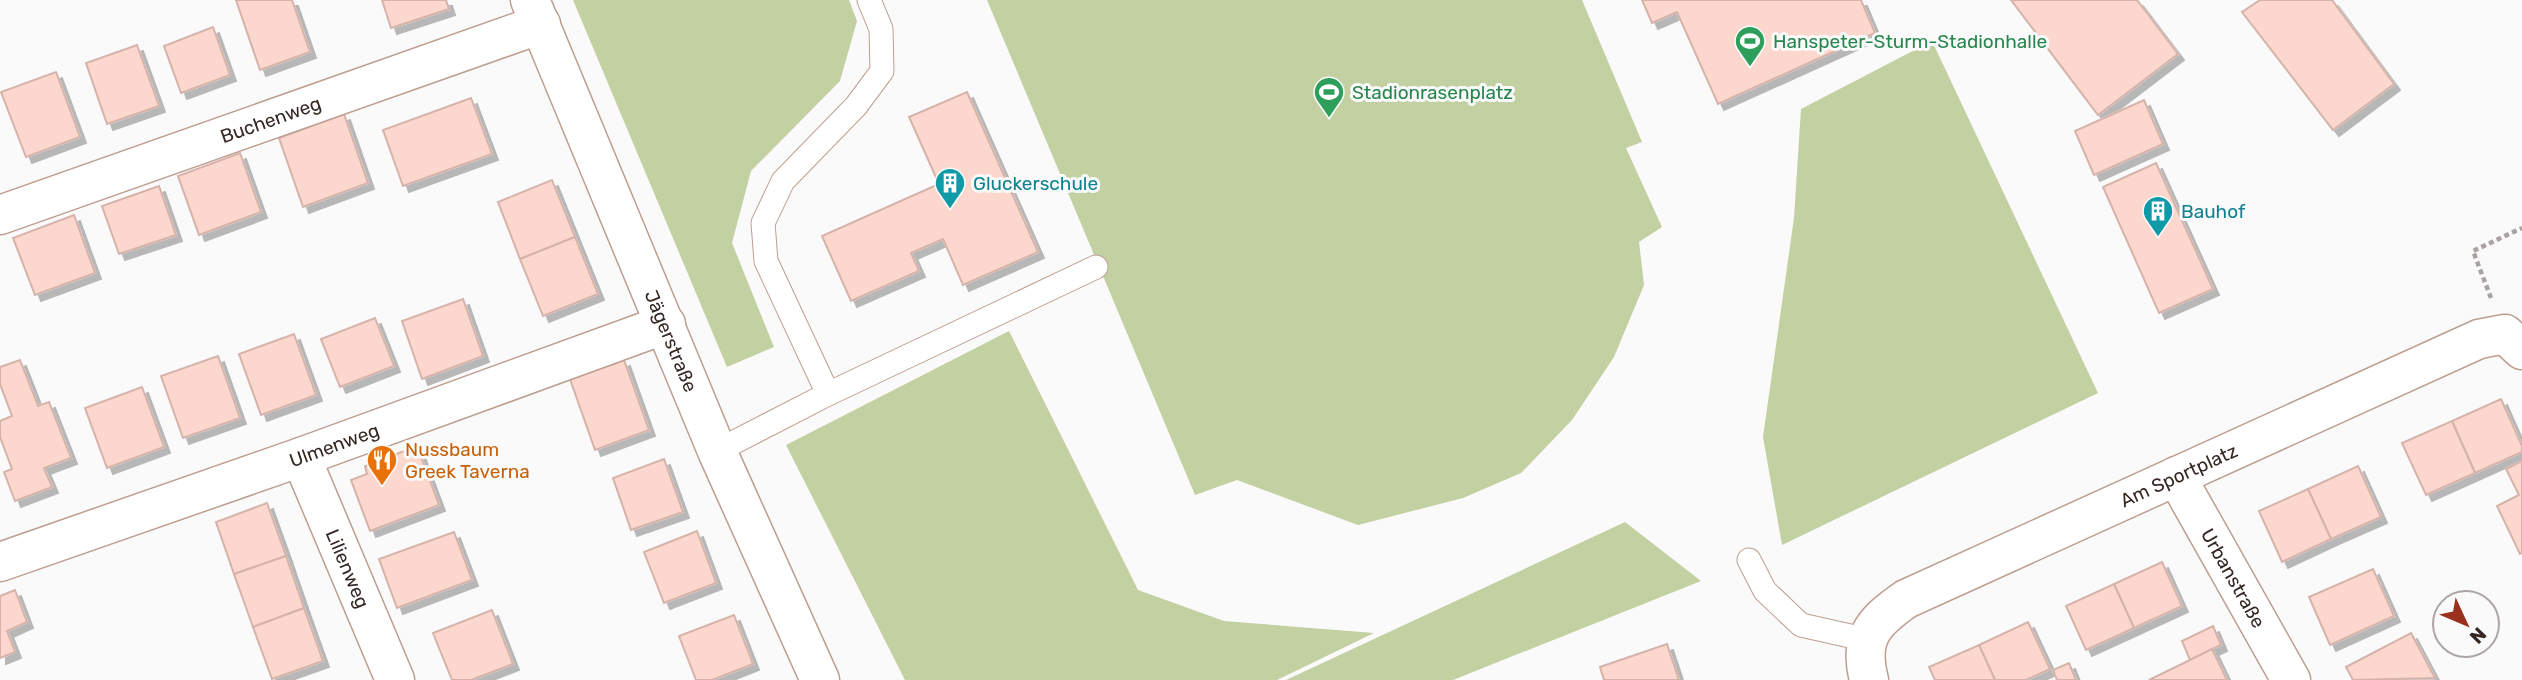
<svg xmlns="http://www.w3.org/2000/svg" width="2522" height="680" font-family="Rubik,sans-serif">
<style>
.green{fill:#c2d0a2}
.building{fill:#fbd7cd;stroke:#d6b3aa;stroke-width:2;filter:url(#shadow)}
.lines{fill:none;stroke-linecap:round;stroke-linejoin:round}
.lane-casing{stroke:#be9e91;stroke-width:25}
.street-casing{stroke:#be9e91;stroke-width:41}
.path{stroke:#a8a3a1;stroke-width:4.5;stroke-dasharray:5 3.5;stroke-linecap:butt}
.lane{stroke:#fff;stroke-width:23}
.street{stroke:#fff;stroke-width:38}
.labels{text-anchor:middle;dominant-baseline:central;stroke-width:6;stroke-linejoin:round;paint-order:stroke}
.leisure-label{font-size:19px;fill:#27864d;stroke:#fafafa;text-anchor:start}
.street-label{font-size:19px;fill:#352823;stroke:#fafafa}
.culture-label{font-size:19px;fill:#0d838f;stroke:#fafafa;text-anchor:start}
.food-label{font-size:19px;fill:#c56008;stroke:#fafafa;text-anchor:start}
</style>
<defs>
<filter id="shadow"><feDropShadow dx="6" dy="6" stdDeviation="0" flood-color="#0004"/></filter>
</defs>
<rect width="100%" height="100%" fill="#fafafa"/>
<!-- green -->
<g class="green">
<path d="M573,0H849L857,21L840,81L751,171L732,243L774,347L727,367Z"/>
<path d="M987,0H1582L1642,142L1626,148L1662,227L1639,242L1644,285L1614,357L1572,420L1521,473L1463,498L1358,525L1237,480L1195,495Z"/>
<path d="M1932,41L2098,393L1782,545L1763,437L1794,218L1801,109Z"/>
<path d="M1009,331L1138,590L1224,621L1374,633L1277,680H905L786,445Z"/>
<path d="M1625,522L1701,581L1453,680H1286Z"/>
</g>
<!-- building -->
<g class="building">
<path d="M236,0H292L310,52L260,70Z"/>
<path d="M382,0H446L449,9L391,28Z"/>
<path d="M1642,0H1861L1875,33L1718,104L1677,12L1652,23Z"/>
<path d="M2011,0H2137L2178,54L2098,115Z"/>
<path d="M2260,0H2332L2394,84L2333,130L2242,12Z"/>
<path d="M213,27L230,75L181,93L164,46Z"/>
<path d="M137,45L159,106L107,124L86,63Z"/>
<path d="M56,72L80,137L26,157L1,92Z"/>
<path d="M967,92L1038,252L963,285L943,239L911,253L919,271L851,301L822,236L939,184L909,117Z"/>
<path d="M471,98L492,154L403,186L383,130Z"/>
<path d="M2144,100L2163,144L2094,175L2075,131Z"/>
<path d="M344,114L368,183L303,207L279,138Z"/>
<path d="M240,153L261,212L199,235L178,176Z"/>
<path d="M2156,163L2213,289L2159,313L2103,187Z"/>
<path d="M552,180L575,237L520,259L498,202Z"/>
<path d="M159,186L176,235L119,254L102,206Z"/>
<path d="M74,215L95,273L35,295L13,238Z"/>
<path d="M575,237L598,294L543,316L520,259Z"/>
<path d="M463,299L483,356L422,379L402,321Z"/>
<path d="M375,318L394,366L340,387L321,339Z"/>
<path d="M294,334L316,395L261,415L239,354Z"/>
<path d="M218,356L240,418L183,438L161,376Z"/>
<path d="M20,360L38,406L49,402L71,458L44,468L52,487L15,501L4,472L12,469L0,437V421L12,416L0,384V367Z"/>
<path d="M624,360L649,430L595,450L570,379Z"/>
<path d="M142,387L164,447L107,468L85,408Z"/>
<path d="M2501,399L2522,446V452L2475,473L2452,421Z"/>
<path d="M2452,421L2475,473L2426,495L2402,443Z"/>
<path d="M417,446L439,505L370,531L351,480L367,474L365,466Z"/>
<path d="M664,459L683,512L631,530L613,478Z"/>
<path d="M2522,461V553L2520,554L2497,506L2519,495L2506,469Z"/>
<path d="M2358,466L2381,517L2331,539L2308,489Z"/>
<path d="M2308,489L2331,539L2282,562L2259,511Z"/>
<path d="M267,503L286,556L234,574L216,522Z"/>
<path d="M697,531L716,583L664,603L644,552Z"/>
<path d="M454,532L472,580L397,608L379,559Z"/>
<path d="M286,556L304,608L253,627L234,574Z"/>
<path d="M2162,562L2182,606L2134,628L2114,584Z"/>
<path d="M2373,569L2394,616L2330,645L2309,597Z"/>
<path d="M2114,584L2134,628L2086,650L2066,606Z"/>
<path d="M15,590L27,622L7,631L15,652L0,658V596Z"/>
<path d="M304,608L323,661L272,679L253,627Z"/>
<path d="M492,610L513,664L471,680H452L433,633Z"/>
<path d="M734,615L753,664L712,680H696L679,636Z"/>
<path d="M2028,622L2050,669L2026,680H1995L1979,645Z"/>
<path d="M2213,626L2221,645L2190,660L2182,641Z"/>
<path d="M2411,633L2435,678L2353,680L2346,667Z"/>
<path d="M1667,644L1679,680H1604L1600,667Z"/>
<path d="M1979,645L1995,680H1935L1929,667Z"/>
<path d="M2212,649L2227,680H2149L2190,660Z"/>
<path d="M2069,663L2076,680H2057L2053,670Z"/>
</g>
<g class="lines">
<!-- lane casing -->
<g class="lane-casing">
<g id="lane">
<path d="M828,394L766,261L763,223L783,181L856,106L882,71L881,29L869,0"/>
<path d="M717,451L828,394L1096,267"/>
<path d="M1749,560L1765,591L1801,625L1868,640"/>
</g>
</g>
<!-- street casing -->
<g class="street-casing">
<g id="street">
<path id="s1" d="M530,0L717,451L820,680"/>
<path id="s2" d="M0,215L541,24"/>
<path id="s3" d="M301,457L395,680"/>
<path id="s4" d="M2176,476L2291,680"/>
<path id="s5" d="M0,562L301,457L666,324"/>
<path id="s6" d="M1869,680C1858,638 1873,622 1906,599L2479,339L2505,334L2522,350"/>
</g>
</g>
<!-- path -->
<path class="path" d="M2491,298L2473,251L2522,228"/>
<!-- lane -->
<use href="#lane" class="lane"/>
<!-- street -->
<use href="#street" class="street"/>
</g>
<!-- icons -->
<defs>
<g id="stadium-pin" transform="scale(1.575)"><path d="M0 17L-7.5 6A9.5 9.5 0 1 1 7.5 6Z" fill="#2e9e5b" stroke="#fafafa"/><path d="M0-5a6.5 5 0 1 0 0 10a6.5 5 0 1 0 0-10ZM-3.5-1.8h7v3.6h-7Z" fill="#fff"/></g>
<g id="building-pin" transform="scale(1.575)"><path d="M0 17L-7.5 6A9.5 9.5 0 1 1 7.5 6Z" fill="#0f9aa8" stroke="#fafafa"/><path d="M-4-6H4V6H1V3H-1V6H-4ZM-2.5-4.3h1.7v1.8h-1.7ZM.8-4.3h1.7v1.8H.8ZM-2.5-1h1.7V.8h-1.7ZM.8-1h1.7V.8H.8Z" fill="#fff"/></g>
<g id="restaurant-pin" transform="scale(1.575)"><path d="M0 17L-7.5 6A9.5 9.5 0 1 1 7.5 6Z" fill="#e8710a" stroke="#fafafa"/><path d="M-5-6h1v4h1v-4h1v4h1v-4h1v5L-1.5 .5V6h-2V.5L-5-1ZM5-6V6H3V1.5H1.5Q1.5-4 5-6Z" fill="#fff"/></g>
</defs>
<g fill-rule="evenodd">
<use href="#stadium-pin" x="1750" y="41"/>
<use href="#stadium-pin" x="1329" y="92"/>
<use href="#building-pin" x="950" y="183"/>
<use href="#building-pin" x="2158" y="211"/>
<use href="#restaurant-pin" x="382" y="460"/>
</g>
<g class="labels">
<!-- leisure labels -->
<g class="leisure-label">
<text x="1773" y="41">Hanspeter-Sturm-Stadionhalle</text>
<text x="1352" y="92">Stadionrasenplatz</text>
</g>
<!-- street labels -->
<g class="street-label">
<text stroke="none"><textPath href="#s2" startOffset="287">Buchenweg</textPath></text>
<text stroke="none"><textPath href="#s1" startOffset="369">Jägerstraße</textPath></text>
<text stroke="none"><textPath href="#s5" startOffset="354">Ulmenweg</textPath></text>
<text stroke="none"><textPath href="#s6" startOffset="397">Am Sportplatz</textPath></text>
<text stroke="none"><textPath href="#s3" startOffset="121">Lilienweg</textPath></text>
<text stroke="none"><textPath href="#s4" startOffset="117">Urbanstraße</textPath></text>
</g>
<!-- culture labels -->
<g class="culture-label">
<text x="973" y="183">Gluckerschule</text>
<text x="2181" y="211">Bauhof</text>
</g>
<!-- food labels -->
<g class="food-label">
<text x="405" y="449">Nussbaum<tspan x="405" dy="22">Greek Taverna</tspan></text>
</g>
</g>
<!-- north arrow -->
<g transform="translate(2466 624) rotate(134)"><circle r="33" fill="#fafafa" stroke="#aba6a4" stroke-width="2"/>
<path d="M0-5L12 26L0 18L-12 26Z" fill="#9a311d"/>
<text y="-10" font-size="19" font-weight="bold" text-anchor="middle" fill="#352823">N</text>
</g>
</svg>
